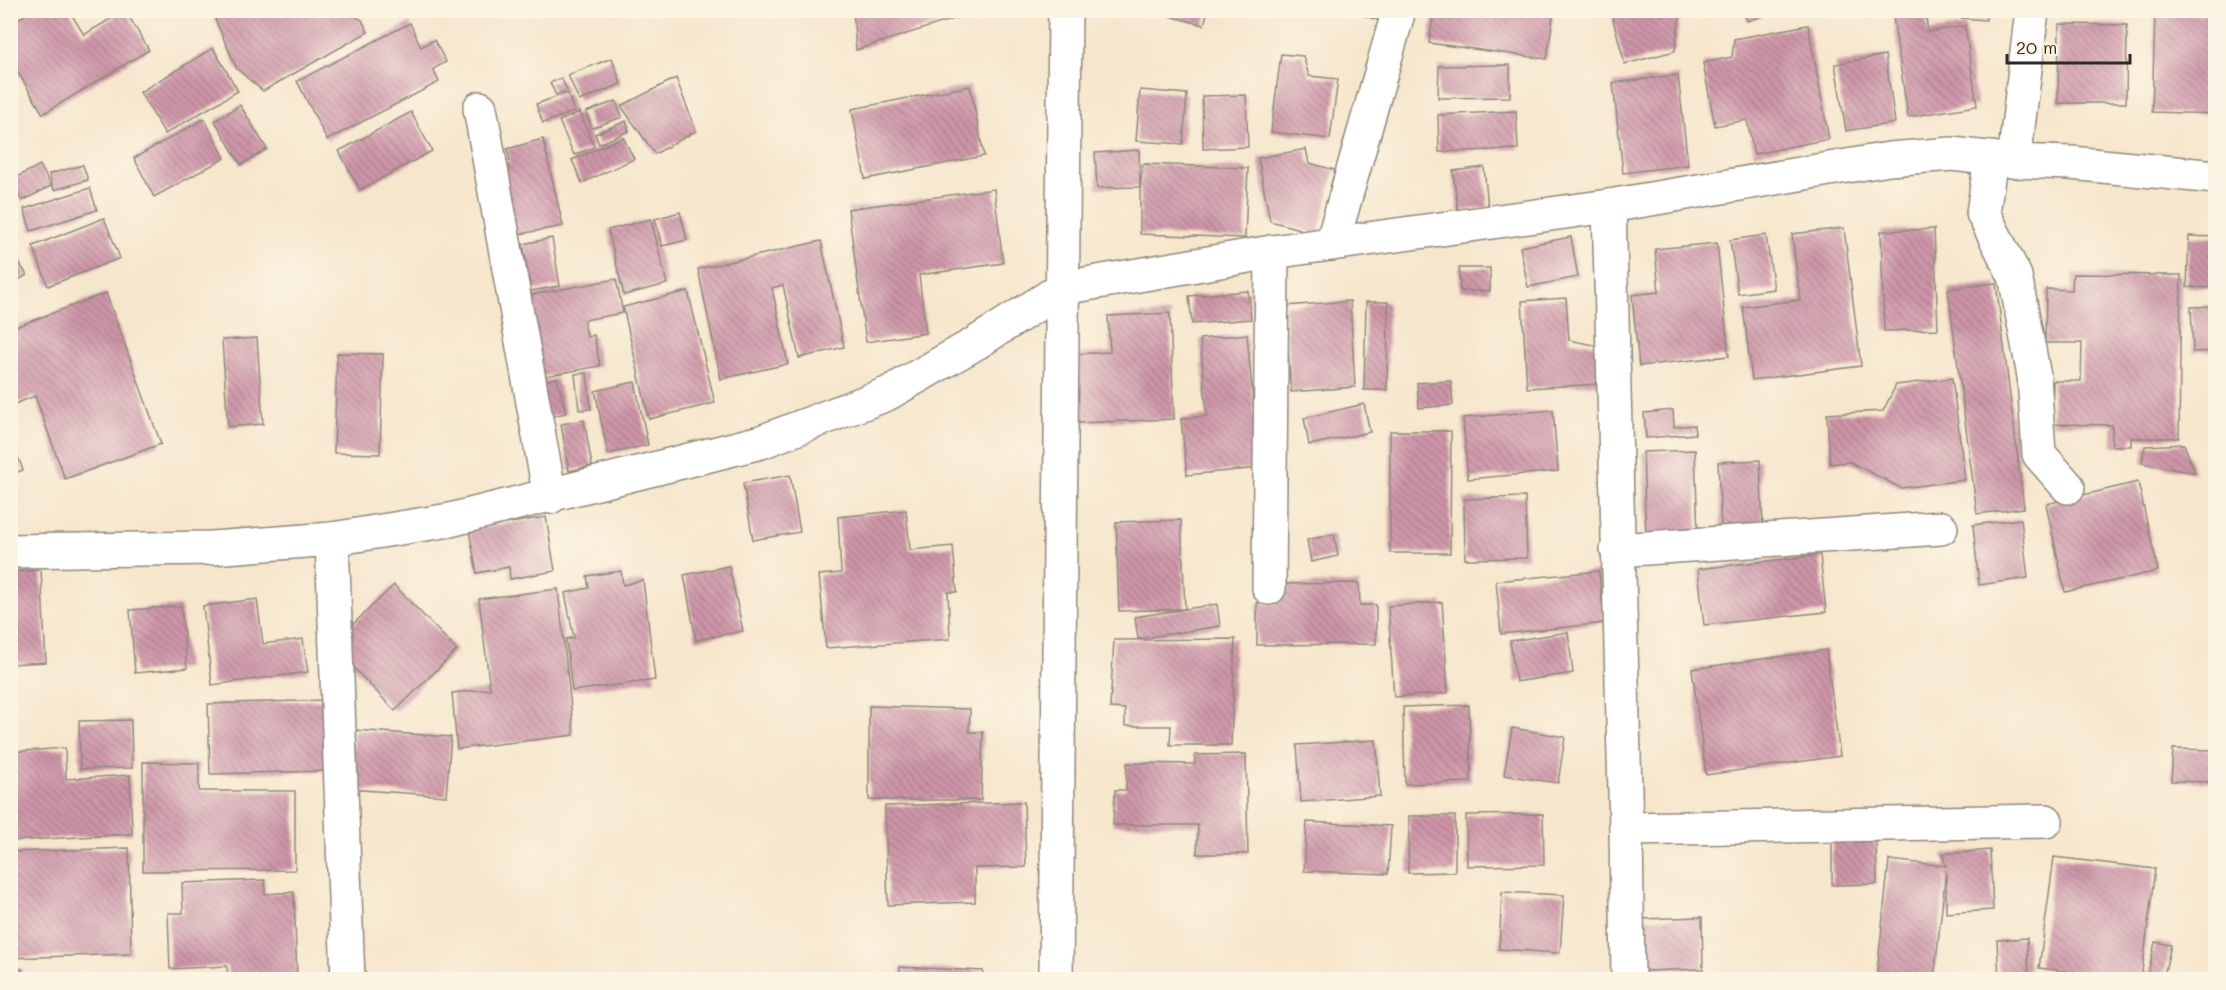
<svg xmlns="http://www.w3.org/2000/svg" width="2226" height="990" font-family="Mali,sans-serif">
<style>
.building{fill:url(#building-back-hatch)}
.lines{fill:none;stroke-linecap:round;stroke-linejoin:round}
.minor-casing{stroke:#90887c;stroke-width:36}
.minor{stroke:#fff;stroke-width:33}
</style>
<defs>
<pattern id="building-back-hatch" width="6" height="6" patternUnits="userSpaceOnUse" patternTransform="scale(1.5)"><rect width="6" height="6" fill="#ce95a9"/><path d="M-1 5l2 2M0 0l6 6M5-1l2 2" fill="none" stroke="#a77a8a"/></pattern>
</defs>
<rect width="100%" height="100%" fill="#fcf5e5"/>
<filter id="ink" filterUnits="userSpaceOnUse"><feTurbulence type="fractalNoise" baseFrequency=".0167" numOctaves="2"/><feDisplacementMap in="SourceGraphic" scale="12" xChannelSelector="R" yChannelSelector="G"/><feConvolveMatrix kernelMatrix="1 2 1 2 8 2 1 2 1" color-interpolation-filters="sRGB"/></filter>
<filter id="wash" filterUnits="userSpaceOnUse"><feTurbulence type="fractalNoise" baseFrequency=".008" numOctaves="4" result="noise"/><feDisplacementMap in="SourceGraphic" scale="24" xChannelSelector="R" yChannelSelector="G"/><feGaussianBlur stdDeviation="1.35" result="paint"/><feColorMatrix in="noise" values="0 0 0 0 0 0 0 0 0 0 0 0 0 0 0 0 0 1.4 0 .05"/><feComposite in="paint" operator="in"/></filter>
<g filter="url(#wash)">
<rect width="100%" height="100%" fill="#f6e6cc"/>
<g id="blocks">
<!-- building -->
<g class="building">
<path d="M33,10H69L84,35L125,10L149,50L43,114L10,59V24Z"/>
<path d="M211,10H343L362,20L368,32L263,91L237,69Z"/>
<path d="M853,10H979V11L856,50Z"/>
<path d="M1170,10H1208L1204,25L1169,16Z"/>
<path d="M1345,10H1380L1378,20Z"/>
<path d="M1434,10H1554L1547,59L1429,43Z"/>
<path d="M1618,10H1681L1675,51L1625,64L1611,12Z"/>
<path d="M1744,10H1779V11L1747,21Z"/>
<path d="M1892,10H1925L1928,32L1965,26L1977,106L1908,117Z"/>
<path d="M1960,10H1985L1986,20L1961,18Z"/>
<path d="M2155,13L2216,15V114L2152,112Z"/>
<path d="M410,23L421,47L434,40L446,62L433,69L439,82L327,140L297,81Z"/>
<path d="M2059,24L2127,25L2126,103H2058Z"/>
<path d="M1808,25L1829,139L1754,154L1747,120L1715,126L1703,63L1732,57L1734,39Z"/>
<path d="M213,48L238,91L165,134L140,92Z"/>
<path d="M1281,54L1303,56L1309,76L1338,79L1330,139L1271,132Z"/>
<path d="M1885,55L1895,123L1846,131L1835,64Z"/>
<path d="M612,58L621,84L579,101L568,75Z"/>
<path d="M1510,65V97L1438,98L1439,66Z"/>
<path d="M1678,75L1688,165L1623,173L1613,83Z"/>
<path d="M561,78L567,90L556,95L550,83Z"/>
<path d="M676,78L696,131L655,154L621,106Z"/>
<path d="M970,86L984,156L865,179L852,109Z"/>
<path d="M1140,90L1187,94L1183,144L1136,141Z"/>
<path d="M568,93L574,112L543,123L536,104Z"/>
<path d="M1246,95L1248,147L1203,149L1202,96Z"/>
<path d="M616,101L622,117L592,128L586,112Z"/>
<path d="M240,105L267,149L241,165L215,121Z"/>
<path d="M1516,111L1518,149L1439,152L1438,115Z"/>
<path d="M411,112L432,151L360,190L339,151Z"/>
<path d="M580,112L594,147L574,155L559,121Z"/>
<path d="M204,119L225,158L154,197L134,158Z"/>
<path d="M626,121L629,131L599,144L595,134Z"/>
<path d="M623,137L634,159L582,183L572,160Z"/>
<path d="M543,139L563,226L509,236L499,163L510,161L507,149Z"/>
<path d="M1306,149L1309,163L1335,170L1318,234L1270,221L1258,158Z"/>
<path d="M1139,150L1140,187L1097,188L1095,153Z"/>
<path d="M1143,164L1248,168L1245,238L1140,234V187Z"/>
<path d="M40,165L51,186L22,201L11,180Z"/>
<path d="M83,165L88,180L54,190L49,174Z"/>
<path d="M1484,167L1488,207L1458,211L1453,171Z"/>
<path d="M90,188L97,210L31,231L24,209Z"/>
<path d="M994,189L1003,263L919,275L926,333L866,342L848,209Z"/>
<path d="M680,212L687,240L662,246L655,219Z"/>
<path d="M104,218L120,258L48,286L33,246Z"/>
<path d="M651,219L667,284L624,295L608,230Z"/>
<path d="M1844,228L1861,366L1752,380L1743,307L1800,300L1792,234Z"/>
<path d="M1934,229L1938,329L1884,331L1881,231Z"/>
<path d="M1766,235L1774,289L1738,294L1730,240Z"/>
<path d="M2189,236L2216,237V288L2187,287Z"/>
<path d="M1571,237L1578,277L1528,287L1520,247Z"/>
<path d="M552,238L560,286L531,291L523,244Z"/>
<path d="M821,241L844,347L799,358L783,285L772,288L788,364L721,379L698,269Z"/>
<path d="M1717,243L1729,356L1639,366L1632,295L1659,292L1655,249Z"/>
<path d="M10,249L27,275L10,285Z"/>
<path d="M1459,268H1490V291H1460Z"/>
<path d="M2073,274L2181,275L2179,438H2131V446H2112V425L2052,424L2053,381H2081L2082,343H2045L2046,289L2072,290Z"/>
<path d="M616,279L623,313L584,320L587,337L594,335L600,366L535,378L520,297Z"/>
<path d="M1996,283L2024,508L1977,514L1948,289Z"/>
<path d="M688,291L715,403L649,419L623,307Z"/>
<path d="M1248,291L1251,319L1192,324L1189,296Z"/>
<path d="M106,293L161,444L65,479L35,396L10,406V329Z"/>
<path d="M1566,298L1569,340L1599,346L1602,384L1527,388L1522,301Z"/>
<path d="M1350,301L1355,387L1291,392L1285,306Z"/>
<path d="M1366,302H1388L1387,390H1364Z"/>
<path d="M2216,306V351L2193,352L2191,307Z"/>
<path d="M1170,313L1174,419L1078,423L1075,354L1110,352L1108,316Z"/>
<path d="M1247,334L1259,468L1187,475L1181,419L1207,416L1200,339Z"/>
<path d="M257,338L263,424L228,427L222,340Z"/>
<path d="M337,353L383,354L380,454L334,453Z"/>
<path d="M587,373L591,409L579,410L575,374Z"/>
<path d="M557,378L566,413L548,417L539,382Z"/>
<path d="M1952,378L1965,480L1901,488L1850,462L1830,464L1827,414L1883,411L1896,385Z"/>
<path d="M1451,381L1453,405L1419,408L1417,383Z"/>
<path d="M635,382L648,445L608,454L595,391Z"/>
<path d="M1364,404L1370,432L1309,445L1304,418Z"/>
<path d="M1553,410L1558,471L1468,479L1463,418Z"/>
<path d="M1673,410L1674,427L1694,425L1695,434L1646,438L1644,413Z"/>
<path d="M584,420L592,466L569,471L561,424Z"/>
<path d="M1390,431H1451L1450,553H1390Z"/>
<path d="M10,436L23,470L10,475Z"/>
<path d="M2184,444L2195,473L2142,463L2145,446Z"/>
<path d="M1695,450L1698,535L1646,537L1643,452Z"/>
<path d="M1760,460L1763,527L1721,529L1718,462Z"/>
<path d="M790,475L800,532L753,540L743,483Z"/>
<path d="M2138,482L2158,571L2065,592L2046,504Z"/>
<path d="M1525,497L1527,558L1465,559L1464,499Z"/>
<path d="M906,510L910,550L953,546L957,592H948L950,639L826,648L819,575L841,573L838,517Z"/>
<path d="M546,517L555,571L510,579L509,567L477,573L469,530Z"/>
<path d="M2021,519L2028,578L1979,585L1973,525Z"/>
<path d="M1181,520L1185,609L1119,611L1116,522Z"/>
<path d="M1334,534L1338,556L1311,562L1307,540Z"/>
<path d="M1820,555L1826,612L1704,625L1698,569Z"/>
<path d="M729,566L743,631L696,640L684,575Z"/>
<path d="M41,570L46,662L10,664V572Z"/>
<path d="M621,571L623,585L643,580L655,680L572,691L566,639L574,638L565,593L589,588L587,576Z"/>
<path d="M1599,571L1604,623L1501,634L1496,581Z"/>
<path d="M1359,583L1360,605H1376V644L1257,645V603H1278V584Z"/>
<path d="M394,585L457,650L395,711L351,665L350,627Z"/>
<path d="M558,589L574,735L457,749L452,693L490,689L479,599Z"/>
<path d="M257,599L263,644L303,639L308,672L212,685L203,606Z"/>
<path d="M1442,602L1448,693L1394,697L1388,606Z"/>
<path d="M1217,604L1220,626L1138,639L1135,617Z"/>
<path d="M181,606L187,668L135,673L130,610Z"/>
<path d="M1568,632L1573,673L1516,682L1510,641Z"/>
<path d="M1235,639L1231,745H1170L1171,726H1125V709L1110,708L1114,640Z"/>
<path d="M1826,650L1840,756L1706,775L1692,669Z"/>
<path d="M325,700L327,771L210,774L208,704Z"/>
<path d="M1469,705L1471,782L1405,784L1403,707Z"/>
<path d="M869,706L970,709L969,732H983L981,800H869Z"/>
<path d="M131,720L132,768L80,769L79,721Z"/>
<path d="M1512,728L1565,737L1558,783L1504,775Z"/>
<path d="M354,730L451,737L446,796L349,789Z"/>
<path d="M1376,740L1380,796L1301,802L1297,745Z"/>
<path d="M65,748L66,779L130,775L132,834L10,841V752Z"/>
<path d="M2173,749L2214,750L2213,782L2171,781Z"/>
<path d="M1246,754L1248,854H1197L1198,825H1113L1115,790H1126L1127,763L1195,764V755Z"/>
<path d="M143,762L199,763V791H295V870L143,871Z"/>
<path d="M1024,802L1026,867L975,868V902L888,905L885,806Z"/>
<path d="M1543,814L1544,865L1467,866L1466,815Z"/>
<path d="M1409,816H1455V872L1408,873Z"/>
<path d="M1307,822L1391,826L1388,874L1304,871Z"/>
<path d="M1876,838L1877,884L1832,885V839Z"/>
<path d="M129,848L131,954L10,958V852Z"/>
<path d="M1990,850L1993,910L1946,913V870L1934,980L1877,974L1889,860L1946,866L1942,854Z"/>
<path d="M2054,857L2155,869L2141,980L2039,968Z"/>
<path d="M265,880V894L294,892L297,980H228L227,966L170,969L168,913H183L182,883Z"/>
<path d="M1502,892L1564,895L1560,953L1499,949Z"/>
<path d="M1702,917L1703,969L1643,971L1640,919Z"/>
<path d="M2027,938L2029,980H1999L1997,940Z"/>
<path d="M2155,942L2171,945L2163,980L2147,978Z"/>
<path d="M900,967L983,971L982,980H900Z"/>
<path d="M10,969H22L23,980H10Z"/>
</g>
</g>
</g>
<g filter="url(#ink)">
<use href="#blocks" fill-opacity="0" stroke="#90887c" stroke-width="1.5"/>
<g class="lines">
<!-- minor casing -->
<g class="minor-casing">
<g id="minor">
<path d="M480,108L550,497"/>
<path d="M1991,158L1983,213L2015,276L2034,376L2039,454L2068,487"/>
<path d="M2014,161L2032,10"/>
<path d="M1609,206L1626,829L1628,980"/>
<path d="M1332,244L1399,10"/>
<path d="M332,539L348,980"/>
<path d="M1617,550L1941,528"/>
<path d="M10,551L212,548L332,539L450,520L761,442L887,394L976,343L1063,288L1272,252L1609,206L1889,159L1952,154L2014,161L2071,163L2216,177"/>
<path d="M1269,588L1272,252"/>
<path d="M1626,829L2046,821"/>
<path d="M1056,980L1065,10"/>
</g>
</g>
<!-- minor -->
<use href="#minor" class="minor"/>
</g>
</g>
<!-- margin -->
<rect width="2226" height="990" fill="none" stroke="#fcf5e5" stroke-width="36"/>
<!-- scale -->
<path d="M2007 54v9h123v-9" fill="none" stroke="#2b2b2b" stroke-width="3"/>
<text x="2016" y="54" font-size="18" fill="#2b2b2b" stroke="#fcf5e5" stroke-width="4.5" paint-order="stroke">20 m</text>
</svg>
